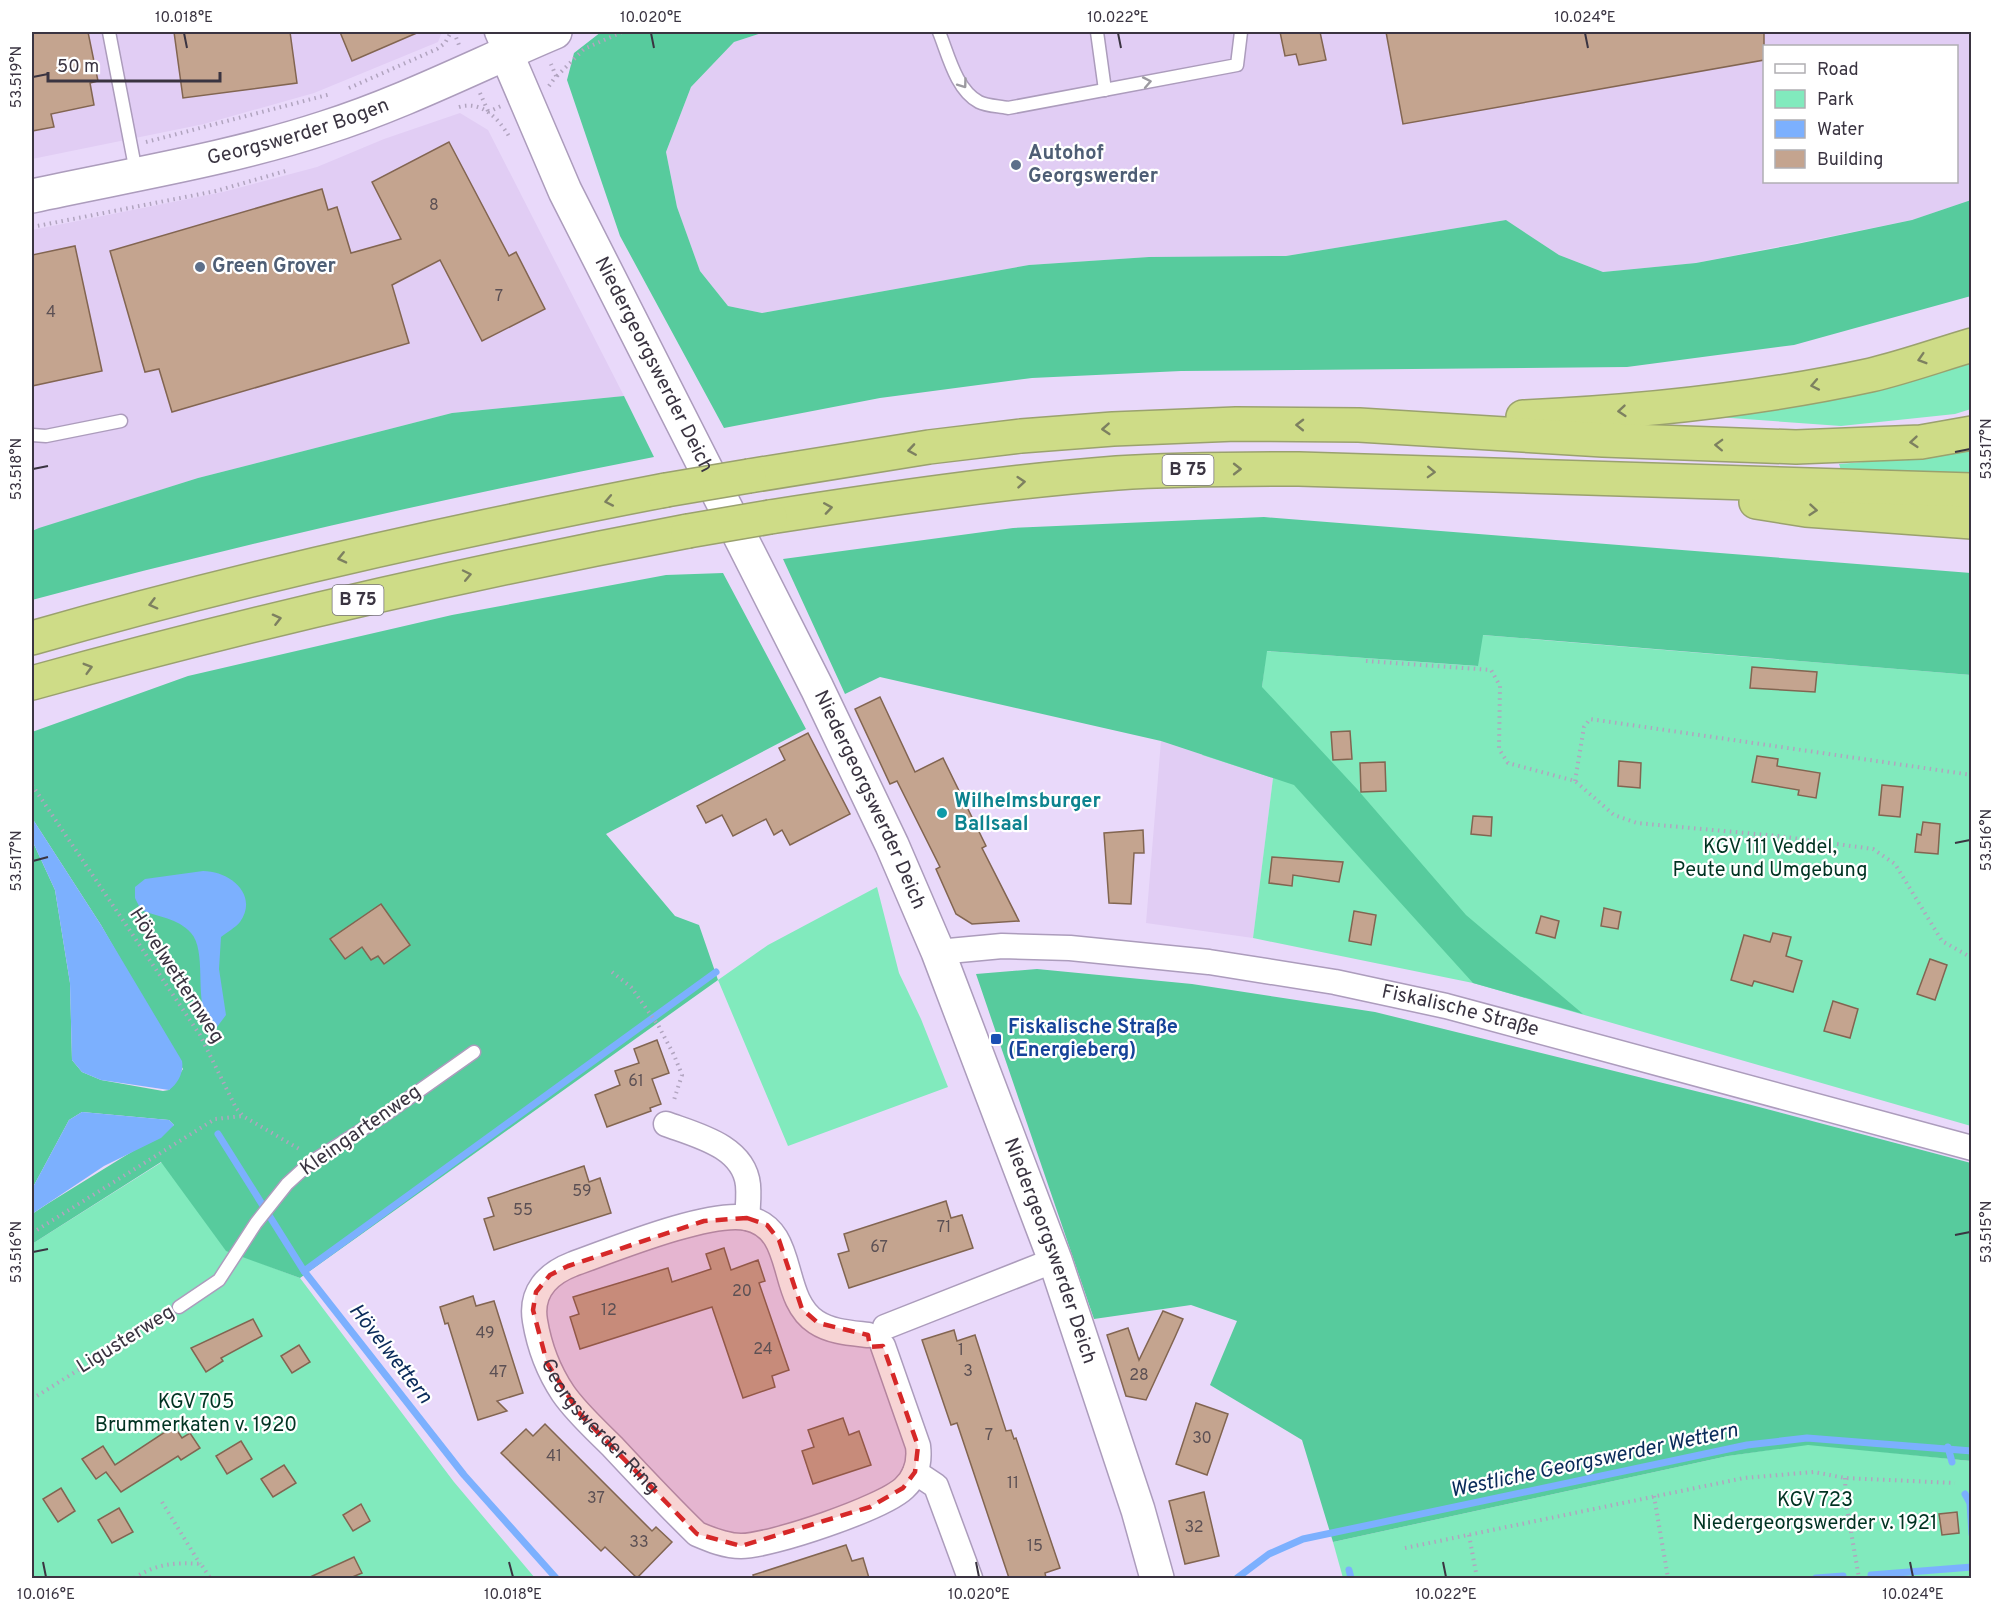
<svg xmlns="http://www.w3.org/2000/svg" width="2003" height="1610" font-family="Overpass,sans-serif">
<style>
.built{fill:#e1cdf4;fill-rule:evenodd}
.green{fill:#81eabd}
.forest{fill:#57cb9d}
.water{fill:#7cb0fe}
.lines{fill:none;stroke-linecap:round;stroke-linejoin:round}
.stream{stroke:#7cb0fe;stroke-width:7}
.building{fill:#c4a48f;stroke:#826551;stroke-width:1.5}
.lane-casing{stroke:#ac9cbc;stroke-width:15}
.street-casing{stroke:#ac9cbc;stroke-width:27}
.secondary-casing{stroke:#ac9cbc;stroke-width:36}
.highway-casing{stroke:#9aa16e;stroke-width:36}
.path{stroke:#b1a4bf;stroke-width:4;stroke-dasharray:1.5 4.5;stroke-linecap:butt}
.lane{stroke:#fff;stroke-width:12}
.street{stroke:#fff;stroke-width:24}
.secondary{stroke:#fff;stroke-width:33}
.highway{stroke:#cedc87;stroke-width:33}
.highway-bridge-casing{stroke:#9aa16e;stroke-width:36;stroke-linecap:butt}
.highway-bridge{stroke:#cedc87;stroke-width:33}
.oneway{stroke:#9c9aa0}
.oneway2{stroke:#7d8060}
.marked{fill:#d62828;fill-opacity:0.2;stroke:#d62828;stroke-width:4.5;stroke-dasharray:12 8;stroke-linejoin:round}
.ticks{fill:none;stroke:#3a3441;stroke-width:2}
.service-dot{fill:#5c6f8a;stroke:#fff;stroke-width:2}
.culture-dot{fill:#0f9aa8;stroke:#fff;stroke-width:2}
.transit-dot{fill:#1a4fb4;stroke:#fff;stroke-width:2}
.labels{text-anchor:middle;dominant-baseline:central;stroke-width:4.5;stroke-linejoin:round;paint-order:stroke}
.number-label{font-size:16px;fill:#5c5054}
.shield{fill:#fff;stroke:#75717a;stroke-width:1.5}
.shield-label{font-size:18px;font-weight:bold;fill:#3a3441}
.street-label{font-size:20px;fill:#3a3441;stroke:#fff}
.service-label{font-size:20px;font-weight:bold;fill:#4e5e75;stroke:#fff;text-anchor:start}
.culture-label{font-size:20px;font-weight:bold;fill:#0d838f;stroke:#fff;text-anchor:start}
.park-label{font-size:20px;fill:#032;stroke:#fff}
.transit-label{font-size:20px;font-weight:bold;fill:#164399;stroke:#fff;text-anchor:start}
.water-label{font-size:21px;font-style:italic;fill:#0a2b5a;stroke:#fff}
.neatline{fill:none;stroke:#3a3441;stroke-width:2}
.ticks-label{font-size:15px;text-anchor:middle;fill:#3a3441}
</style>
<rect width="100%" height="100%" fill="#e9d9fa"/>
<!-- built -->
<g class="built">
<path d="M32,32H442L438,42L314,93L204,124L32,159Z"/>
<path d="M765,32H1971V200L1912,220L1696,263L1603,272L1559,255L1506,220L1286,256L1149,257L1029,265L762,313L728,306L700,271L677,207L666,152L691,87L734,42ZM1764,46H1956V182H1764Z"/>
<path d="M460,113L488,130L624,396L452,413L198,478L32,531V230L223,192L317,167L384,139Z"/>
<path d="M1161,741L1273,778L1253,938L1146,923Z"/>
</g>
<!-- green -->
<g class="green">
<path d="M1971,354V409L1955,414L1841,426L1717,417Z"/>
<path d="M1971,449V473L1843,476L1839,464L1948,455Z"/>
<path d="M1482,635L1971,675V1126L1473,983L1253,938L1273,778L1202,755L1262,687L1266,651L1477,666Z"/>
<path d="M877,887L899,973L921,1019L948,1087L788,1146L718,980L768,945Z"/>
<path d="M162,1162L226,1250L300,1278L454,1482L535,1578H32V1244Z"/>
<path d="M1808,1444L1971,1461V1578H1343L1333,1542L1728,1456Z"/>
</g>
<!-- forest -->
<g class="forest">
<path d="M601,32H765L734,42L691,87L666,152L677,207L700,271L728,306L762,313L1029,265L1149,257L1286,256L1506,220L1559,255L1603,272L1696,263L1797,244L1912,220L1971,200V296L1794,345L1627,367L1181,371L1032,378L880,398L724,428L620,236L567,80L574,53Z"/>
<path d="M624,396L654,457C445,498 237,545 32,600V531L39,528L198,478L452,413Z"/>
<path d="M1264,517L1971,573V675L1483,635L1478,666L1267,651L1262,687L1357,789L1466,915L1583,1014L1473,983L1294,785L1161,741L880,677L845,694L783,559L1013,528Z"/>
<path d="M723,573L806,729L606,834L675,916L699,925L718,980L300,1278L226,1251L161,1162L32,1244V1214C79,1183 127,1156 174,1125L169,1120L82,1112L69,1120L32,1189V840L55,890L70,983L72,1060L82,1072L101,1080L163,1091L169,1090L183,1069L101,925L32,818V732L188,676L452,615L666,575Z"/>
<path d="M1037,969L1192,984L1375,1012L1740,1102L1971,1163V1461L1808,1445L1728,1456L1333,1542L1302,1440L1210,1385L1237,1321L1191,1305L1094,1319L976,974Z"/>
</g>
<!-- water -->
<g class="water">
<path d="M32,818L101,925L182,1061C184,1072 178,1084 169,1090L101,1080L82,1072L72,1060L70,983L55,890L32,840Z"/>
<path d="M203,871C230,871 259,895 240,922C235,928 227,932 221,937L219,969L226,1015L217,1027C189,1017 210,954 191,933C178,918 158,917 141,910L135,898V887L145,879Z"/>
<path d="M82,1112L169,1120L174,1125L161,1138L104,1166L32,1214V1189L69,1120Z"/>
</g>
<g class="lines">
<!-- stream -->
<g class="stream">
<path d="M218,1134L304,1271L464,1475L556,1578"/>
<path d="M304,1271L716,972"/>
<path d="M1948,1447L1952,1462"/>
<path d="M1965,1494L1970,1503L1972,1534"/>
<path d="M1349,1570L1351,1578"/>
<path d="M1871,1575L1972,1567"/>
<path d="M1237,1578L1269,1554L1303,1539L1747,1445L1807,1438L1972,1451"/>
<path d="M1816,1578L1843,1576"/>
</g>
</g>
<!-- building -->
<g class="building">
<path d="M32,32H88L98,81L90,83L94,105L51,114L54,127L32,131Z"/>
<path d="M174,32H290L297,83L183,98Z"/>
<path d="M340,32H419L352,61Z"/>
<path d="M1280,32H1320L1326,60L1299,65L1296,54L1285,56Z"/>
<path d="M1386,32H1764V60L1403,124Z"/>
<path d="M449,142L509,256L516,252L545,309L482,341L440,260L392,285L409,343L172,412L159,369L145,372L110,251L322,189L328,210L337,207L351,253L401,239L372,182Z"/>
<path d="M75,246L102,371L32,386V255Z"/>
<path d="M1752,667L1817,672L1815,692L1750,688Z"/>
<path d="M880,697L915,772L943,758L986,846L982,848L1019,921L972,924L956,914L936,869L940,867L897,781L890,784L855,709Z"/>
<path d="M1350,731L1352,759L1333,760L1331,732Z"/>
<path d="M808,733L850,814L790,845L782,830L774,835L766,819L733,836L722,815L706,823L697,806L785,760L779,748Z"/>
<path d="M1757,756L1778,759L1777,766L1820,773L1816,798L1798,795L1799,790L1752,782Z"/>
<path d="M1619,761L1641,763L1640,788L1618,786Z"/>
<path d="M1385,762L1386,791L1361,792L1360,763Z"/>
<path d="M1882,785L1903,787L1900,817L1879,815Z"/>
<path d="M1473,816L1492,817L1491,836L1471,834Z"/>
<path d="M1923,822L1940,824L1938,854L1915,852L1917,834L1921,835Z"/>
<path d="M1143,830L1144,853H1134L1131,904L1109,903L1104,833Z"/>
<path d="M1272,857L1343,862L1339,882L1293,875L1292,886L1269,883Z"/>
<path d="M381,904L410,945L384,964L378,956L371,960L362,947L345,959L330,939Z"/>
<path d="M1604,908L1621,912L1618,929L1601,926Z"/>
<path d="M1354,911L1376,915L1371,945L1349,941Z"/>
<path d="M1541,916L1559,921L1555,938L1536,933Z"/>
<path d="M1773,933L1791,937L1786,956L1802,961L1793,992L1754,981L1752,986L1731,980L1744,935L1770,942Z"/>
<path d="M1930,959L1947,965L1935,1000L1917,994Z"/>
<path d="M1833,1001L1858,1009L1850,1038L1824,1031Z"/>
<path d="M657,1040L669,1073L652,1079L661,1104L650,1108L651,1111L607,1127L595,1095L620,1085L615,1071L639,1063L634,1049Z"/>
<path d="M584,1166L589,1182L600,1178L611,1213L494,1250L484,1219L494,1216L488,1198Z"/>
<path d="M946,1201L951,1218L962,1215L973,1248L849,1288L838,1254L849,1251L844,1234Z"/>
<path d="M724,1248L731,1270L758,1260L765,1281L759,1283L789,1370L772,1376L775,1387L743,1398L712,1307L580,1349L570,1317L579,1314L573,1297L668,1268L672,1282L711,1269L706,1254Z"/>
<path d="M473,1296L476,1306L494,1301L523,1393L497,1401L507,1411L478,1420L448,1323L445,1324L440,1307Z"/>
<path d="M1163,1311L1183,1319L1175,1337L1146,1400L1126,1396L1107,1335L1128,1328L1139,1360Z"/>
<path d="M253,1319L262,1336L221,1358L223,1361L206,1372L191,1348Z"/>
<path d="M954,1330L957,1341L975,1335L1006,1431L1011,1430L1014,1439L1016,1438L1060,1568L1045,1573L1046,1578H1009L957,1423L951,1425L922,1340Z"/>
<path d="M299,1345L310,1362L292,1373L281,1356Z"/>
<path d="M1196,1403L1228,1414L1207,1475L1176,1464Z"/>
<path d="M843,1418L849,1435L859,1431L871,1465L813,1484L802,1451L814,1447L808,1430Z"/>
<path d="M545,1424L652,1531L656,1527L672,1542L637,1578L605,1547L601,1551L501,1453L526,1429L533,1436Z"/>
<path d="M174,1426L182,1438L190,1433L200,1448L181,1460L178,1456L121,1492L106,1472L96,1479L82,1459L103,1446L115,1465Z"/>
<path d="M241,1441L252,1459L227,1474L216,1456Z"/>
<path d="M284,1465L296,1483L273,1497L261,1479Z"/>
<path d="M61,1488L75,1511L58,1522L43,1499Z"/>
<path d="M1204,1492L1219,1556L1185,1564L1169,1501Z"/>
<path d="M361,1504L370,1521L353,1531L343,1515Z"/>
<path d="M119,1508L133,1532L112,1543L98,1520Z"/>
<path d="M1957,1512L1959,1533L1942,1535L1939,1514Z"/>
<path d="M846,1545L852,1561L863,1558L869,1578H754L753,1575Z"/>
<path d="M354,1557L362,1573L350,1578H308Z"/>
</g>
<g class="lines">
<!-- lane casing -->
<g class="lane-casing">
<g id="lane">
<path d="M109,32L136,172"/>
<path d="M939,32C948,54 956,90 979,102C987,106 999,106 1008,108L1237,65L1241,32"/>
<path d="M1097,32L1105,90"/>
<path d="M32,435L46,436L121,421"/>
<path d="M179,1307L219,1280L256,1223L287,1184L311,1162L382,1117L474,1052"/>
</g>
</g>
<!-- street casing -->
<g class="street-casing">
<g id="street">
<path d="M497,32L506,53"/>
<path id="s1" d="M938,952L1002,946L1070,948L1209,962L1335,982L1446,1006L1972,1148"/>
<path d="M666,1124C696,1135 744,1146 748,1185C749,1196 748,1207 747,1218"/>
<path d="M885,1327L1055,1260"/>
<path id="s2" d="M868,1335C851,1333 831,1332 816,1322C778,1297 798,1229 747,1218C710,1210 612,1250 573,1264C547,1274 530,1292 535,1321C539,1345 549,1372 563,1393C576,1412 595,1429 612,1446C640,1476 668,1506 697,1534C711,1540 726,1546 741,1546C771,1546 883,1508 904,1488C916,1477 920,1462 918,1446L883,1346"/>
<path d="M915,1472L936,1486L970,1578"/>
</g>
</g>
<!-- secondary casing -->
<g class="secondary-casing">
<g id="secondary">
<path id="s3" d="M506,53L565,191L817,688L892,845L938,952L1055,1260L1138,1510L1157,1578"/>
<path id="s4" d="M32,196C129,175 229,159 324,128C403,103 479,64 555,32"/>
</g>
</g>
<!-- highway casing -->
<g class="highway-casing">
<g id="highway">
<path d="M1523,417C1640,412 1756,400 1871,375C1905,367 1938,355 1972,345"/>
<path d="M749,476L929,447L1021,436L1113,429L1236,424L1359,425L1603,440L1796,447L1921,442L1972,433"/>
<path d="M1756,502L1806,510L1972,522"/>
<path d="M770,517C885,499 1001,482 1117,473C1178,469 1238,469 1299,469L1972,490"/>
<path d="M32,638C241,578 453,531 666,490"/>
<path d="M32,683C248,623 467,573 688,531"/>
</g>
</g>
<!-- path -->
<g class="path">
<path d="M454,32L459,45"/>
<path d="M557,76L584,49L622,32"/>
<path d="M549,86L556,76L551,64"/>
<path d="M349,88L437,49L445,43L451,32"/>
<path d="M480,93L488,111"/>
<path d="M459,107C482,100 500,120 510,138"/>
<path d="M488,112L501,106"/>
<path d="M146,142L331,94"/>
<path d="M32,227L216,191L289,170"/>
<path d="M1366,661L1491,670L1500,686L1499,749L1508,763L1575,781L1614,815L1637,823L1778,836L1873,849L1895,864L1942,941L1972,958"/>
<path d="M1575,781L1584,727L1590,719L1972,775"/>
<path d="M32,785L200,1035L236,1108L243,1116L301,1150"/>
<path d="M612,972L631,987L658,1025L674,1055L682,1075L673,1103"/>
<path d="M32,1233L215,1119L243,1116"/>
<path d="M32,1399L166,1315"/>
<path d="M1845,1478L1846,1503L1859,1578"/>
<path d="M1654,1496L1668,1578"/>
<path d="M162,1502L200,1564"/>
<path d="M1469,1535L1477,1578"/>
<path d="M1405,1548L1744,1478L1814,1472L1845,1478L1955,1483"/>
<path d="M134,1578C156,1564 175,1562 201,1564L210,1578"/>
</g>
<!-- lane -->
<use href="#lane" class="lane"/>
<!-- street -->
<use href="#street" class="street"/>
<!-- secondary -->
<use href="#secondary" class="secondary"/>
<!-- highway -->
<use href="#highway" class="highway"/>
<!-- highway-bridge casing -->
<g class="highway-bridge-casing">
<g id="highway-bridge">
<path d="M666,490L749,476"/>
<path d="M688,531L770,517"/>
</g>
</g>
<!-- highway-bridge -->
<use href="#highway-bridge" class="highway-bridge"/>
</g>
<!-- one-way arrows -->
<defs><path id="oneway-chevron" d="M-2-3.5L2.5 0L-2 3.5" fill="none" stroke-width="1.6" stroke-linecap="round" stroke-linejoin="round" transform="scale(1.5)"/></defs>
<g class="oneway">
<use href="#oneway-chevron" transform="translate(1147 82) rotate(-11)"/>
<use href="#oneway-chevron" transform="translate(963 84) rotate(54)"/>
</g>
<g class="oneway2">
<use href="#oneway-chevron" transform="translate(1922 359) rotate(163)"/>
<use href="#oneway-chevron" transform="translate(1815 385) rotate(169)"/>
<use href="#oneway-chevron" transform="translate(1622 411) rotate(175)"/>
<use href="#oneway-chevron" transform="translate(1300 425) rotate(-179)"/>
<use href="#oneway-chevron" transform="translate(1106 429) rotate(176)"/>
<use href="#oneway-chevron" transform="translate(1914 442) rotate(175)"/>
<use href="#oneway-chevron" transform="translate(1719 445) rotate(-178)"/>
<use href="#oneway-chevron" transform="translate(912 450) rotate(171)"/>
<use href="#oneway-chevron" transform="translate(1237 469)"/>
<use href="#oneway-chevron" transform="translate(1431 472) rotate(2)"/>
<use href="#oneway-chevron" transform="translate(1021 482) rotate(-5)"/>
<use href="#oneway-chevron" transform="translate(609 501) rotate(169)"/>
<use href="#oneway-chevron" transform="translate(828 508) rotate(-9)"/>
<use href="#oneway-chevron" transform="translate(1813 510) rotate(5)"/>
<use href="#oneway-chevron" transform="translate(342 558) rotate(167)"/>
<use href="#oneway-chevron" transform="translate(467 575) rotate(-12)"/>
<use href="#oneway-chevron" transform="translate(153 604) rotate(165)"/>
<use href="#oneway-chevron" transform="translate(277 619) rotate(-14)"/>
<use href="#oneway-chevron" transform="translate(88 668) rotate(-16)"/>
</g>
<!-- marked area -->
<path class="marked" d="M747,1218L767,1225L779,1240L802,1309L818,1323L868,1335L870,1347L883,1346L918,1446L915,1472L903,1488L870,1507L741,1546L697,1534L580,1414L547,1363L533,1310L536,1292L550,1275L568,1266L704,1221Z"/>
<!-- ticks -->
<path class="ticks" d="M184,33L187,48M651,33L654,48M1118,33L1121,48M1585,33L1588,48M33,77L48,74M1955,452L1970,449M33,469L48,466M1955,843L1970,840M33,861L48,857M1955,1235L1970,1232M33,1252L48,1249M43,1562L46,1577M509,1562L513,1577M976,1562L979,1577M1443,1562L1446,1577M1910,1562L1913,1577"/>
<!-- markers -->
<g class="service-dot">
<circle cx="1016" cy="165" r="6"/>
<circle cx="200" cy="267" r="6"/>
</g>
<circle class="culture-dot" cx="942" cy="813" r="6"/>
<rect class="transit-dot" x="990" y="1033" width="12" height="12" rx="3"/>
<g class="labels">
<!-- number labels -->
<g class="number-label">
<text x="434" y="206">8</text>
<text x="499" y="297">7</text>
<text x="51" y="313">4</text>
<text x="636" y="1082">61</text>
<text x="582" y="1192">59</text>
<text x="523" y="1211">55</text>
<text x="944" y="1228">71</text>
<text x="879" y="1248">67</text>
<text x="742" y="1292">20</text>
<text x="609" y="1311">12</text>
<text x="485" y="1334">49</text>
<text x="763" y="1350">24</text>
<text x="961" y="1351">1</text>
<text x="968" y="1372">3</text>
<text x="498" y="1373">47</text>
<text x="1139" y="1376">28</text>
<text x="989" y="1436">7</text>
<text x="1202" y="1439">30</text>
<text x="554" y="1457">41</text>
<text x="1013" y="1484">11</text>
<text x="596" y="1499">37</text>
<text x="1194" y="1528">32</text>
<text x="639" y="1543">33</text>
<text x="1035" y="1547">15</text>
</g>
<!-- shield labels -->
<g class="shield">
<rect x="1162.5" y="455" width="51" height="30" rx="4.5"/>
<rect x="332.5" y="585" width="51" height="30" rx="4.5"/>
</g>
<g class="shield-label">
<text x="1188" y="470">B 75</text>
<text x="358" y="600">B 75</text>
</g>
<!-- street labels -->
<g class="street-label">
<text stroke="none"><textPath href="#s4" startOffset="274">Georgswerder Bogen</textPath></text>
<text stroke="none"><textPath href="#s3" startOffset="345">Niedergeorgswerder Deich</textPath></text>
<text stroke="none"><textPath href="#s3" startOffset="831">Niedergeorgswerder Deich</textPath></text>
<text transform="translate(176 976) rotate(57)">Hövelwetternweg</text>
<text stroke="none"><textPath href="#s1" startOffset="528">Fiskalische Straße</textPath></text>
<text transform="translate(361 1131) rotate(-35)">Kleingartenweg</text>
<text stroke="none"><textPath href="#s3" startOffset="1317">Niedergeorgswerder Deich</textPath></text>
<text transform="translate(126 1340) rotate(-32)">Ligusterweg</text>
<text stroke="none"><textPath href="#s2" startOffset="568">Georgswerder Ring</textPath></text>
</g>
<!-- service labels -->
<g class="service-label">
<text x="1028" y="154">Autohof<tspan x="1028" dy="23">Georgswerder</tspan></text>
<text x="212" y="267">Green Grover</text>
</g>
<!-- culture labels -->
<g class="culture-label">
<text x="954" y="802">Wilhelmsburger<tspan x="954" dy="23">Ballsaal</tspan></text>
</g>
<!-- park labels -->
<g class="park-label">
<text x="1770" y="848">KGV 111 Veddel,<tspan x="1770" dy="23">Peute und Umgebung</tspan></text>
<text x="196" y="1403">KGV 705<tspan x="196" dy="23">Brummerkaten v. 1920</tspan></text>
<text x="1815" y="1501">KGV 723<tspan x="1815" dy="23">Niedergeorgswerder v. 1921</tspan></text>
</g>
<!-- transit labels -->
<g class="transit-label">
<text x="1008" y="1028">Fiskalische Straße<tspan x="1008" dy="23">(Energieberg)</tspan></text>
</g>
<!-- water labels -->
<g class="water-label">
<text transform="translate(390 1354) rotate(52)">Hövelwettern</text>
<text transform="translate(1594 1461) rotate(-12)">Westliche Georgswerder Wettern</text>
</g>
</g>
<!-- border -->
<rect width="2003" height="1610" fill="none" stroke="#ffffff" stroke-width="66"/>
<!-- legend -->
<rect x="1763" y="45" width="195" height="138" fill="#ffffff" stroke="#b0aeb3" stroke-width="1.5"/>
<rect x="1775" y="64" width="30" height="9" fill="#ffffff" stroke="#b0aeb3" stroke-width="1.5"/>
<text x="1817" y="75" font-size="18" fill="#3a3441">Road</text>
<rect x="1775" y="90" width="30" height="18" fill="#81eabd" stroke="#b0aeb3" stroke-width="1.5"/>
<text x="1817" y="105" font-size="18" fill="#3a3441">Park</text>
<rect x="1775" y="120" width="30" height="18" fill="#7cb0fe" stroke="#b0aeb3" stroke-width="1.5"/>
<text x="1817" y="135" font-size="18" fill="#3a3441">Water</text>
<rect x="1775" y="150" width="30" height="18" fill="#c4a48f" stroke="#b0aeb3" stroke-width="1.5"/>
<text x="1817" y="165" font-size="18" fill="#3a3441">Building</text>
<!-- scale -->
<path d="M48 72v9h172v-9" fill="none" stroke="#3a3441" stroke-width="3"/>
<text x="57" y="72" font-size="18" fill="#3a3441" stroke="#ffffff" stroke-width="4.5" paint-order="stroke">50 m</text>
<rect x="33" y="33" width="1937" height="1544" class="neatline"/>
<g class="ticks-label">
<text x="184" y="22">10.018°E</text>
<text x="651" y="22">10.020°E</text>
<text x="1118" y="22">10.022°E</text>
<text x="1585" y="22">10.024°E</text>
<text transform="translate(16 77) rotate(-90)" y="5">53.519°N</text>
<text transform="translate(1986 449) rotate(-90)" y="5">53.517°N</text>
<text transform="translate(16 469) rotate(-90)" y="5">53.518°N</text>
<text transform="translate(1986 840) rotate(-90)" y="5">53.516°N</text>
<text transform="translate(16 861) rotate(-90)" y="5">53.517°N</text>
<text transform="translate(1986 1232) rotate(-90)" y="5">53.515°N</text>
<text transform="translate(16 1252) rotate(-90)" y="5">53.516°N</text>
<text x="46" y="1599">10.016°E</text>
<text x="513" y="1599">10.018°E</text>
<text x="979" y="1599">10.020°E</text>
<text x="1446" y="1599">10.022°E</text>
<text x="1913" y="1599">10.024°E</text>
</g>
</svg>
